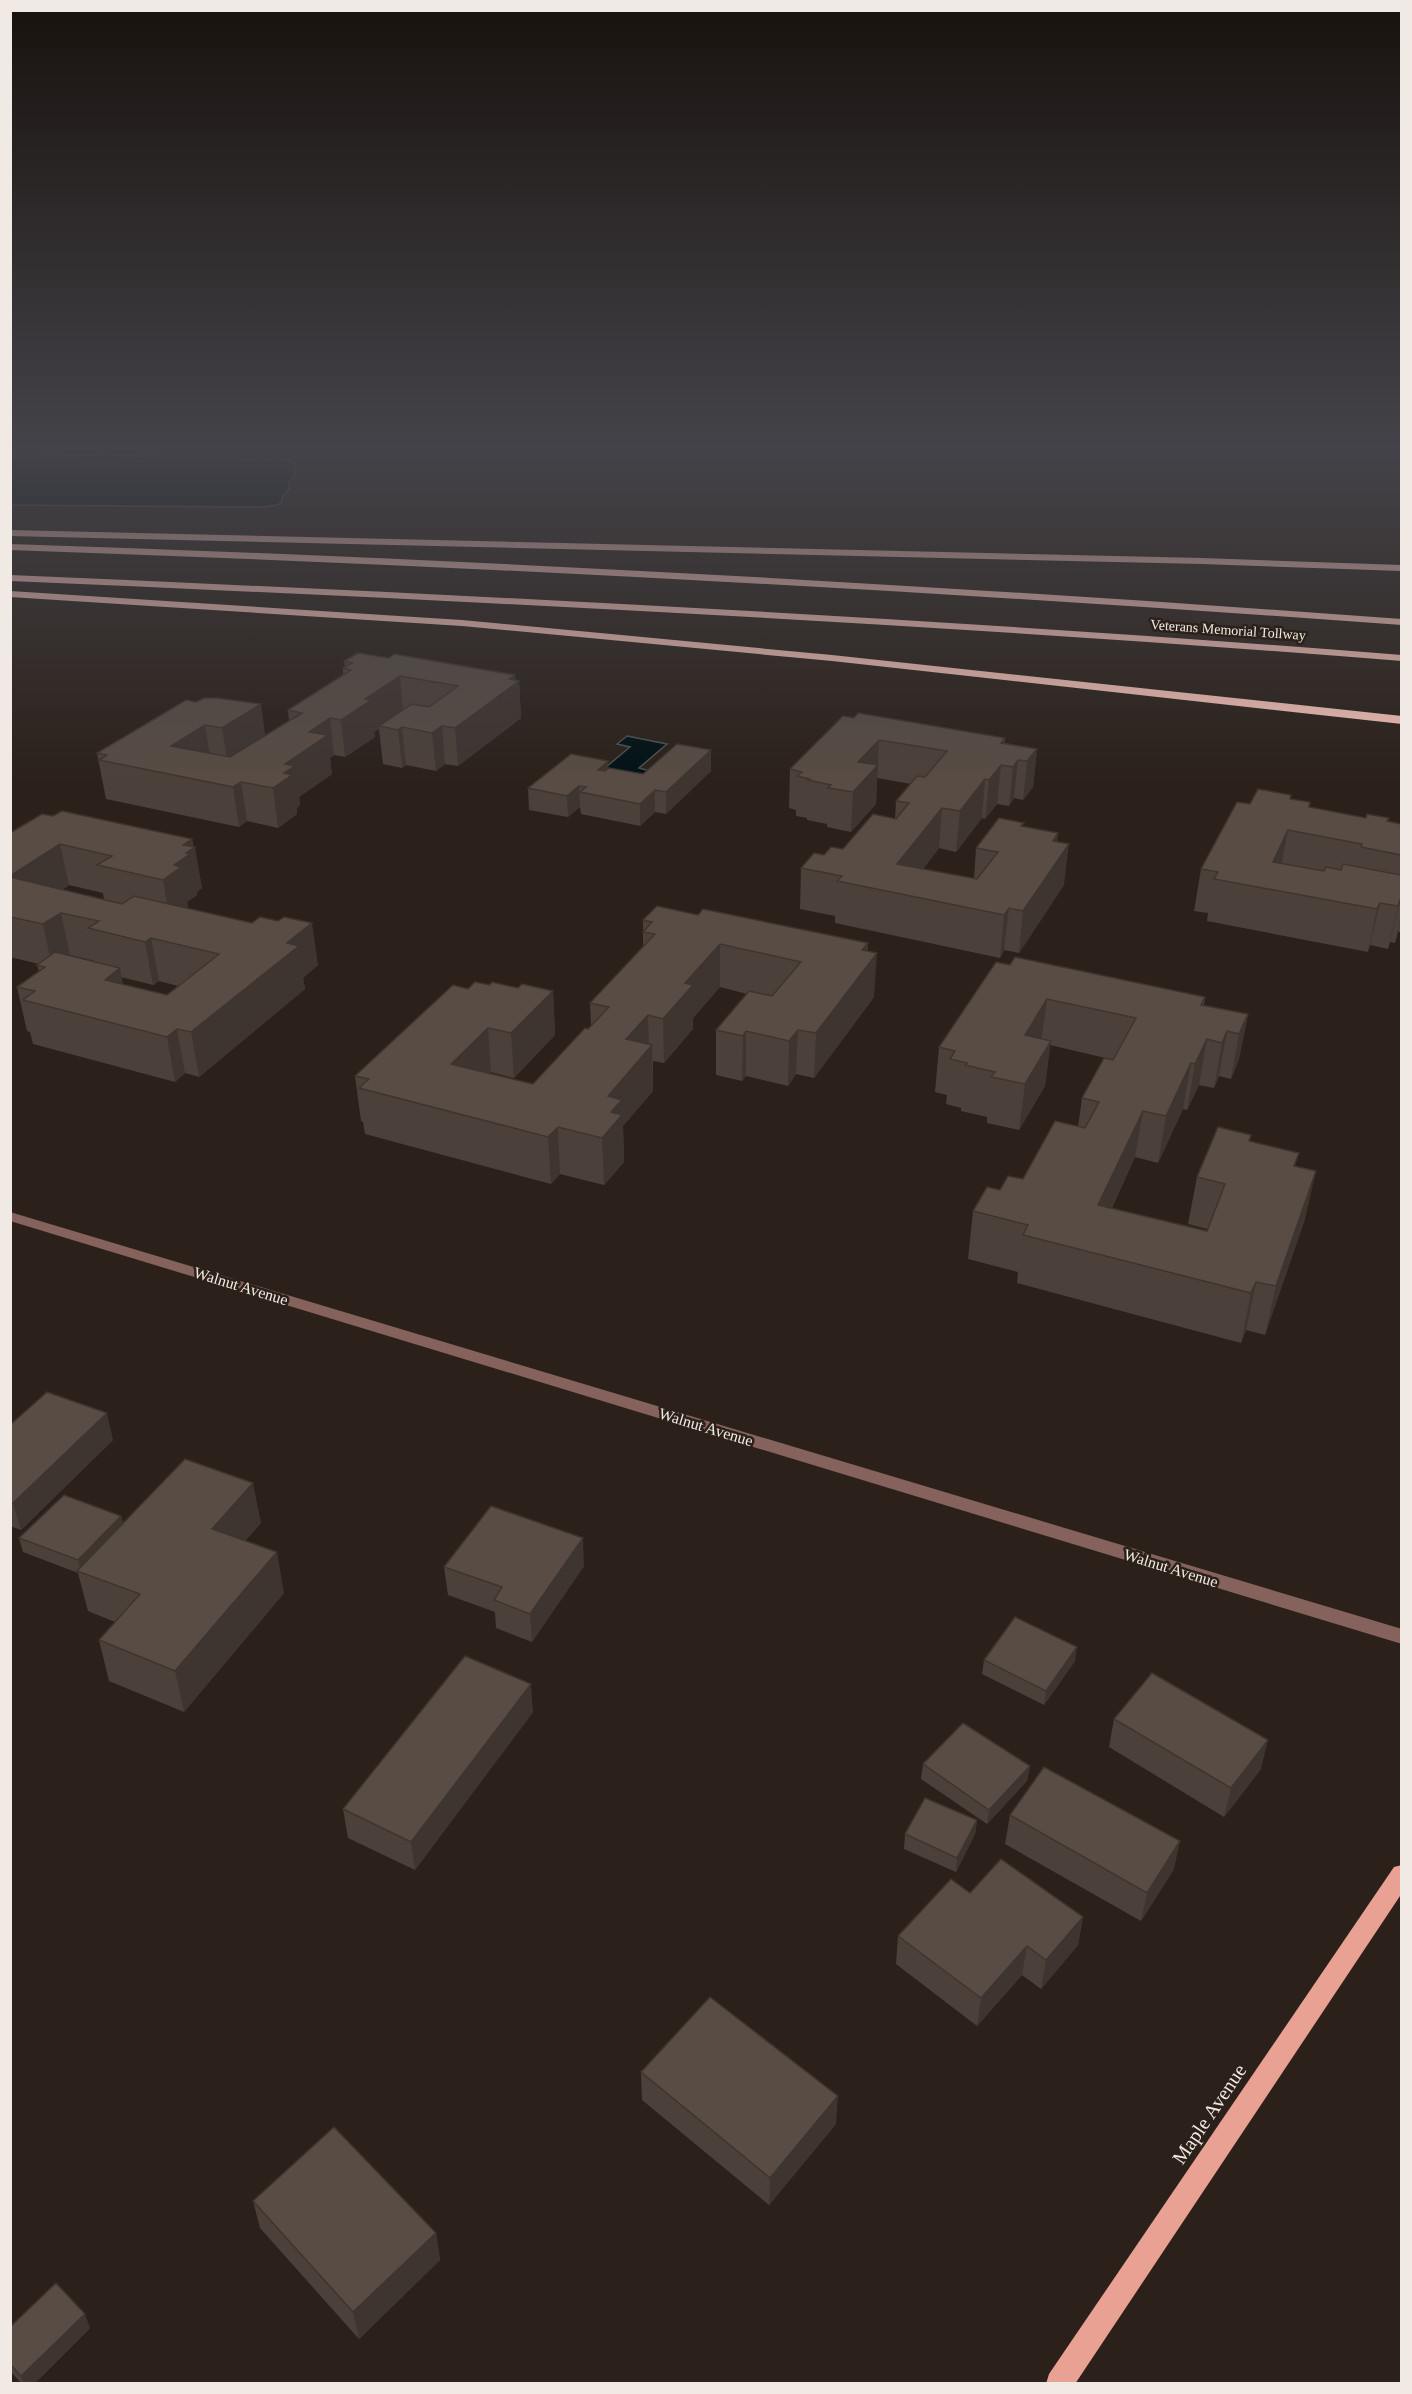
<svg xmlns="http://www.w3.org/2000/svg" width="1412" height="2394" font-family="'Times New Roman',serif">
<style>
.water{fill:#011115;stroke:#495253;stroke-width:1.5}
.lines{fill:none;stroke-linecap:round;stroke-linejoin:round}
.stream{fill:#495253;fill-rule:evenodd}
.minor{fill:#85625b;fill-rule:evenodd}
.major{fill:#e9a193;fill-rule:evenodd}
.highway{fill:#fac5ba;fill-rule:evenodd}
.wall{fill:#4c413a;fill-rule:evenodd}
.shaded-wall{fill:#3e3530}
.building{fill:#584c44;stroke:#3e3530;stroke-width:1.5}
.labels{text-anchor:middle;dominant-baseline:central;stroke-width:5;stroke-linejoin:round;paint-order:stroke}
.far-street-label{font-size:14px;fill:#f1e9e4;stroke:#2b211a}
.street-label{font-size:16px;fill:#f1e9e4;stroke:#2b211a}
.near-street-label{font-size:20px;fill:#f1e9e4;stroke:#2b211a}
</style>
<rect width="100%" height="100%" fill="#2b211a"/>
<!-- water -->
<g class="water">
<path d="M103,455L291,460L295,465L294,477L289,482V489L282,497V502L277,505L263,507L11,505V457Z"/>
<path d="M627,736L667,744L639,768L650,771L640,779L600,772L630,747L617,744Z"/>
</g>
<g class="lines">
<!-- stream -->
<path class="stream" d="M98,448H104L105,456H101Z"/>
<!-- minor -->
<path class="minor" d="M10,1212L1402,1629V1644L10,1221Z"/>
<!-- major -->
<path class="major" d="M1402,1865V1893L1075,2384H1046L1049,2374L1394,1867Z"/>
<!-- highway -->
<g class="highway">
<path d="M10,530L1202,558L1402,565V571L1202,564L10,536Z"/>
<path d="M10,544C475,559 938,585 1402,619V625C938,591 475,566 10,550Z"/>
<path d="M10,575C475,595 938,618 1402,655V661C938,624 475,601 10,581Z"/>
<path d="M10,591L462,620L832,655L1402,716V724L832,661L462,626L10,597Z"/>
</g>
</g>
<!-- wall -->
<g class="wall">
<path d="M389,658L515,675V680L519,681L521,718L458,766L445,764L436,771L406,765L402,768L383,764L379,729L374,732L375,737L345,757L334,755L330,758L332,774L299,797L300,805L297,808V814L278,828L247,821L239,827L106,799L97,753L186,700L266,735L289,721L288,710L343,675V668L345,667L344,661Z"/>
<path d="M843,716L1005,738V743L1037,749L1033,787L1023,800L1014,798L1009,806L997,804L985,819L982,818L956,852L939,848L923,869L974,879L976,848L1023,827L1057,842L1064,885L1019,953L1004,950L1000,958L835,923V916L800,909L801,868L824,855L843,849L895,819L896,801L911,784L877,778L876,804L851,832L827,827V824L807,820V818L796,816V810L789,808L790,769Z"/>
<path d="M711,750V771L666,814L655,812L640,826L581,814L580,807L568,817L529,810L528,788L608,761V768L643,774Z"/>
<path d="M1291,799L1309,807L1366,818H1389L1388,821L1401,824V932H1398L1395,943L1390,942L1388,949L1370,945L1368,952L1207,921L1208,913L1194,911L1201,869Z"/>
<path d="M53,816L192,839L202,888L197,892V895L187,902L188,908L318,965L303,978L305,989L199,1077L185,1073L175,1082L33,1044L30,1032L27,1031L17,987L39,971L37,965L39,964L10,957V833ZM69,885L103,893L104,900L62,890ZM70,955L95,961V962L69,956ZM121,977L153,985L159,981L178,986L167,995L123,984Z"/>
<path d="M698,915L868,943V951L874,997L814,1078L796,1074L788,1086L746,1076L742,1081L716,1075V1030L747,994L720,987L693,1018V1029L664,1063L653,1061V1091L623,1126L624,1162L604,1185L560,1174L551,1184L365,1134L363,1122L361,1121L355,1076L468,989L490,985L553,991L555,1035L514,1078L491,1072L490,1073L533,1084L591,1026L590,1003L643,947V920Z"/>
<path d="M1010,965L1205,997L1204,1005L1248,1014L1239,1059L1231,1079L1219,1076L1214,1088L1199,1085L1187,1110L1183,1109L1158,1163L1135,1157L1112,1208L1207,1231V1229L1188,1224L1197,1177L1250,1141L1296,1167L1305,1219L1265,1335L1246,1330L1241,1343L1017,1283L1018,1272L968,1259L973,1211L1000,1190L1023,1179L1078,1127L1082,1098L1114,1060L1050,1045L1045,1086L1019,1130L987,1123V1117L961,1111V1108L946,1104L947,1095L935,1092L939,1047Z"/>
<path d="M10,1425L113,1440L21,1530L10,1526Z"/>
<path d="M121,1516L123,1523H261L245,1541L284,1593L184,1712L109,1681L99,1640L115,1622L88,1611L78,1573L23,1552L19,1538Z"/>
<path d="M584,1566L532,1642L496,1628L495,1612L448,1595L444,1567Z"/>
<path d="M984,1660L1075,1661L1044,1705L982,1674Z"/>
<path d="M533,1712L415,1870L348,1838L343,1809Z"/>
<path d="M1114,1719L1261,1769L1224,1817L1109,1747Z"/>
<path d="M923,1764L1030,1766L1027,1781L987,1824L921,1779Z"/>
<path d="M1010,1815L1174,1869L1141,1921L1005,1844Z"/>
<path d="M977,1820L975,1834L956,1872L904,1849L905,1834Z"/>
<path d="M970,1893L1083,1917L1078,1945L1041,1989L1022,1975L977,2026L896,1964L898,1936Z"/>
<path d="M641,2072L836,2124L769,2205L642,2100Z"/>
<path d="M253,2201L436,2233L440,2260L359,2339L260,2228Z"/>
<path d="M10,2327L90,2328L34,2384H22L10,2371Z"/>
</g>
<!-- shaded-wall -->
<g class="shaded-wall">
<path d="M515,675V684L519,681L521,718L458,766L455,728Z"/>
<path d="M400,676L403,712L379,726V729L374,732L375,737L345,757L341,720L365,699Z"/>
<path d="M261,704L266,741L228,766L222,728Z"/>
<path d="M330,718L334,755L330,758L332,774L299,797L300,805L297,808V814L278,828L273,788L285,764L309,732Z"/>
<path d="M205,725L211,763L171,746Z"/>
<path d="M442,726L445,764L436,771L432,733Z"/>
<path d="M402,727L406,765L402,768L398,730Z"/>
<path d="M1005,738L1003,765H1001L997,804L985,819L989,780L1001,743Z"/>
<path d="M879,740L876,804L851,832L853,792L858,762Z"/>
<path d="M1037,749L1033,787L1023,800L1027,761Z"/>
<path d="M711,750V771L666,814V792Z"/>
<path d="M1018,760L1014,798L1009,806L1013,767Z"/>
<path d="M608,761L609,781L598,770Z"/>
<path d="M985,779L982,818L956,852L960,811Z"/>
<path d="M241,782L247,821L239,827L233,787Z"/>
<path d="M579,786L580,807L568,817L567,796Z"/>
<path d="M655,790V812L640,826V804Z"/>
<path d="M942,808L939,848L902,895L897,864Z"/>
<path d="M1288,830L1280,871L1273,862Z"/>
<path d="M1058,833L1055,865L1069,844L1064,885L1019,953L1023,911L1053,841Z"/>
<path d="M192,839L193,848L195,847L202,888L197,892V895L187,902L188,908L170,921L163,880L174,865L183,845Z"/>
<path d="M60,844L69,885L19,918L10,883V876Z"/>
<path d="M1400,900L1390,942L1388,949L1398,906Z"/>
<path d="M1380,903L1370,945L1368,952L1377,909Z"/>
<path d="M1009,908L1004,950L1000,958L1004,915Z"/>
<path d="M61,913L70,955L52,967L43,924Z"/>
<path d="M1401,914L1398,932L1395,943Z"/>
<path d="M312,923L318,965L303,978L305,989L199,1077L191,1032L287,943Z"/>
<path d="M151,938L159,981L153,985L145,942Z"/>
<path d="M868,943L867,966L877,953L874,997L814,1078L816,1033L862,950Z"/>
<path d="M720,944V987L693,1018V1029L664,1063L663,1019L685,983Z"/>
<path d="M120,968L128,1012L105,980Z"/>
<path d="M553,991L555,1035L514,1078L511,1033Z"/>
<path d="M1047,999L1041,1043L1025,1035Z"/>
<path d="M1248,1014L1239,1059L1231,1079L1239,1034Z"/>
<path d="M648,1015L649,1050L652,1045L653,1091L623,1126L624,1162L604,1185L602,1138L608,1096L626,1039Z"/>
<path d="M488,1028L491,1072L455,1109L451,1064Z"/>
<path d="M177,1029L185,1073L175,1082L167,1037Z"/>
<path d="M798,1030L796,1074L788,1086L789,1041Z"/>
<path d="M746,1031V1076L742,1081L743,1036Z"/>
<path d="M1227,1031L1219,1076L1214,1088L1222,1043Z"/>
<path d="M1207,1039L1199,1085L1187,1110L1195,1064Z"/>
<path d="M1051,1041L1045,1086L1019,1130L1025,1084Z"/>
<path d="M1191,1063L1183,1109L1158,1163L1166,1116Z"/>
<path d="M1143,1111L1135,1157L1091,1252L1098,1205Z"/>
<path d="M558,1127L560,1174L551,1184L548,1137Z"/>
<path d="M1316,1171L1305,1219L1265,1335L1276,1286Z"/>
<path d="M1256,1282L1246,1330L1241,1343L1251,1293Z"/>
<path d="M107,1413L113,1440L21,1530L13,1503Z"/>
<path d="M253,1483L261,1523L220,1569L212,1529Z"/>
<path d="M121,1516L125,1530L81,1572L78,1560Z"/>
<path d="M583,1538L584,1566L532,1642L530,1614Z"/>
<path d="M277,1552L284,1593L184,1712L175,1671Z"/>
<path d="M1077,1647L1075,1661L1044,1705L1046,1691Z"/>
<path d="M531,1684L533,1712L415,1870L411,1842Z"/>
<path d="M1268,1740L1261,1769L1224,1817L1231,1788Z"/>
<path d="M1030,1766L1027,1781L987,1824L989,1810Z"/>
<path d="M977,1820L975,1834L956,1872L957,1858Z"/>
<path d="M1180,1841L1174,1869L1141,1921L1147,1893Z"/>
<path d="M1083,1917L1078,1945L1041,1989L1046,1960Z"/>
<path d="M1027,1946L1022,1975L977,2026L981,1998Z"/>
<path d="M838,2096L836,2124L769,2205L770,2178Z"/>
<path d="M436,2233L440,2260L359,2339L353,2312Z"/>
<path d="M85,2314L90,2328L34,2384H24L21,2376Z"/>
</g>
<!-- building -->
<g class="building">
<path d="M358,653L389,658L394,654L515,675L509,679L519,681L455,728L442,726L432,733L402,727L398,730L379,726L412,704L429,707L458,686L400,676L365,699L371,700L341,720L330,718L309,732L328,735L285,764L295,766L284,773L292,775L273,788L241,782L233,787L99,760L107,755L97,753L186,700L196,702L204,698H217L261,704L222,728L205,725L171,746L230,757L302,713L288,710L351,670L343,668L352,663L344,661Z"/>
<path d="M858,713L1005,738L1001,743L1037,749L1027,761L1018,760L1013,767L1001,765L989,780L985,779L960,811L942,808L897,864L977,879L998,852L976,848L999,818L1024,823L1021,826L1058,833L1053,841L1069,844L1023,911L1009,908L1004,915L837,881L842,876L801,868L814,853L824,855L831,847L843,849L873,814L896,819L909,803L896,801L917,776L925,777L947,751L879,740L858,762L878,765L853,792L828,788L831,785L808,780L810,779L797,776L802,772L790,769L843,716L854,718Z"/>
<path d="M677,744L711,750L666,792L655,790L640,804L580,792L586,787L579,786L567,796L528,788L571,754L608,761L598,770L605,771L609,768L643,774Z"/>
<path d="M1258,789L1291,795L1290,799L1310,802L1309,807L1366,818L1367,814L1389,818L1387,821L1401,824V855L1361,847L1362,844L1288,830L1273,862L1324,871L1326,867L1341,870L1343,864L1401,875V900H1400L1398,906L1380,903L1377,909L1214,879L1218,872L1201,869L1237,802L1250,804Z"/>
<path d="M62,811L192,839L183,845L195,847L186,853L190,854L174,865L181,867L163,880L97,865L112,856L60,844L10,876V833L42,814L53,816Z"/>
<path d="M10,877L122,904L134,896L252,923L260,917L278,921L284,917L312,923L287,943L299,946L191,1032L177,1029L167,1037L23,1000L35,991L17,987L45,967L37,965L55,952L120,968L105,980L167,995L219,954L151,938L145,942L88,928L99,921L61,913L43,924L10,917Z"/>
<path d="M657,906L698,915L703,909L868,943L862,950L877,953L816,1033L798,1030L789,1041L746,1031L743,1036L716,1030L749,991L772,996L801,962L720,944L685,983L693,985L663,1019L648,1015L626,1039L652,1045L608,1096L622,1100L611,1112L622,1115L602,1138L558,1127L548,1137L359,1088L369,1079L355,1076L453,985L468,989L475,982L490,985L492,982L518,988L522,984L553,991L511,1033L488,1028L451,1064L533,1084L585,1028L588,1029L609,1007L590,1003L655,934L643,932L652,922L643,920Z"/>
<path d="M1015,957L1205,997L1201,1005L1248,1014L1239,1034L1227,1031L1222,1043L1207,1039L1195,1064L1191,1063L1166,1116L1143,1111L1098,1205L1207,1231L1225,1184L1197,1177L1218,1127L1251,1135L1249,1141L1299,1153L1294,1166L1316,1171L1276,1286L1256,1282L1251,1293L1023,1235L1028,1225L973,1211L987,1187L1000,1190L1008,1176L1023,1179L1055,1121L1085,1128L1099,1102L1082,1098L1104,1058L1113,1060L1136,1018L1047,999L1025,1035L1051,1041L1025,1084L991,1077L995,1072L965,1065L967,1063L950,1059L955,1051L939,1047L996,962L1010,965Z"/>
<path d="M47,1392L107,1413L13,1503L10,1501V1425Z"/>
<path d="M185,1459L253,1483L212,1529L277,1552L175,1671L99,1640L140,1594L77,1571Z"/>
<path d="M64,1495L121,1516L78,1560L19,1538Z"/>
<path d="M491,1506L583,1538L530,1614L494,1600L502,1587L444,1567Z"/>
<path d="M1015,1617L1077,1647L1046,1691L984,1660Z"/>
<path d="M465,1656L531,1684L411,1842L343,1809Z"/>
<path d="M1152,1673L1268,1740L1231,1788L1114,1719Z"/>
<path d="M963,1723L1030,1766L989,1810L923,1764Z"/>
<path d="M1044,1767L1180,1841L1147,1893L1010,1815Z"/>
<path d="M925,1798L977,1820L957,1858L905,1834Z"/>
<path d="M1001,1859L1083,1917L1046,1960L1027,1946L981,1998L898,1936L951,1879L970,1893Z"/>
<path d="M710,1997L838,2096L770,2178L641,2072Z"/>
<path d="M334,2127L436,2233L353,2312L253,2201Z"/>
<path d="M56,2283L85,2314L21,2376L10,2364V2327Z"/>
</g>
<!-- sky -->
<linearGradient id="sky" x2="0" y2="1"><stop stop-color="#18120e"/><stop offset="0.57" stop-color="#444349"/><stop offset="1" stop-color="#444349" stop-opacity="0"/></linearGradient>
<rect width="1412" height="783" fill="url(#sky)"/>
<g class="labels">
<!-- far-street labels -->
<g class="far-street-label">
<text transform="translate(1228 630) rotate(4)">Veterans Memorial Tollway</text>
</g>
<!-- street labels -->
<g class="street-label">
<text transform="translate(241 1286) rotate(17)">Walnut Avenue</text>
<text transform="translate(706 1427) rotate(17)">Walnut Avenue</text>
<text transform="translate(1171 1568) rotate(17)">Walnut Avenue</text>
</g>
<!-- near-street labels -->
<g class="near-street-label">
<text transform="translate(1209 2114) rotate(-56)">Maple Avenue</text>
</g>
</g>
<!-- border -->
<rect width="1412" height="2394" fill="none" stroke="#f1e9e4" stroke-width="24"/>
</svg>
